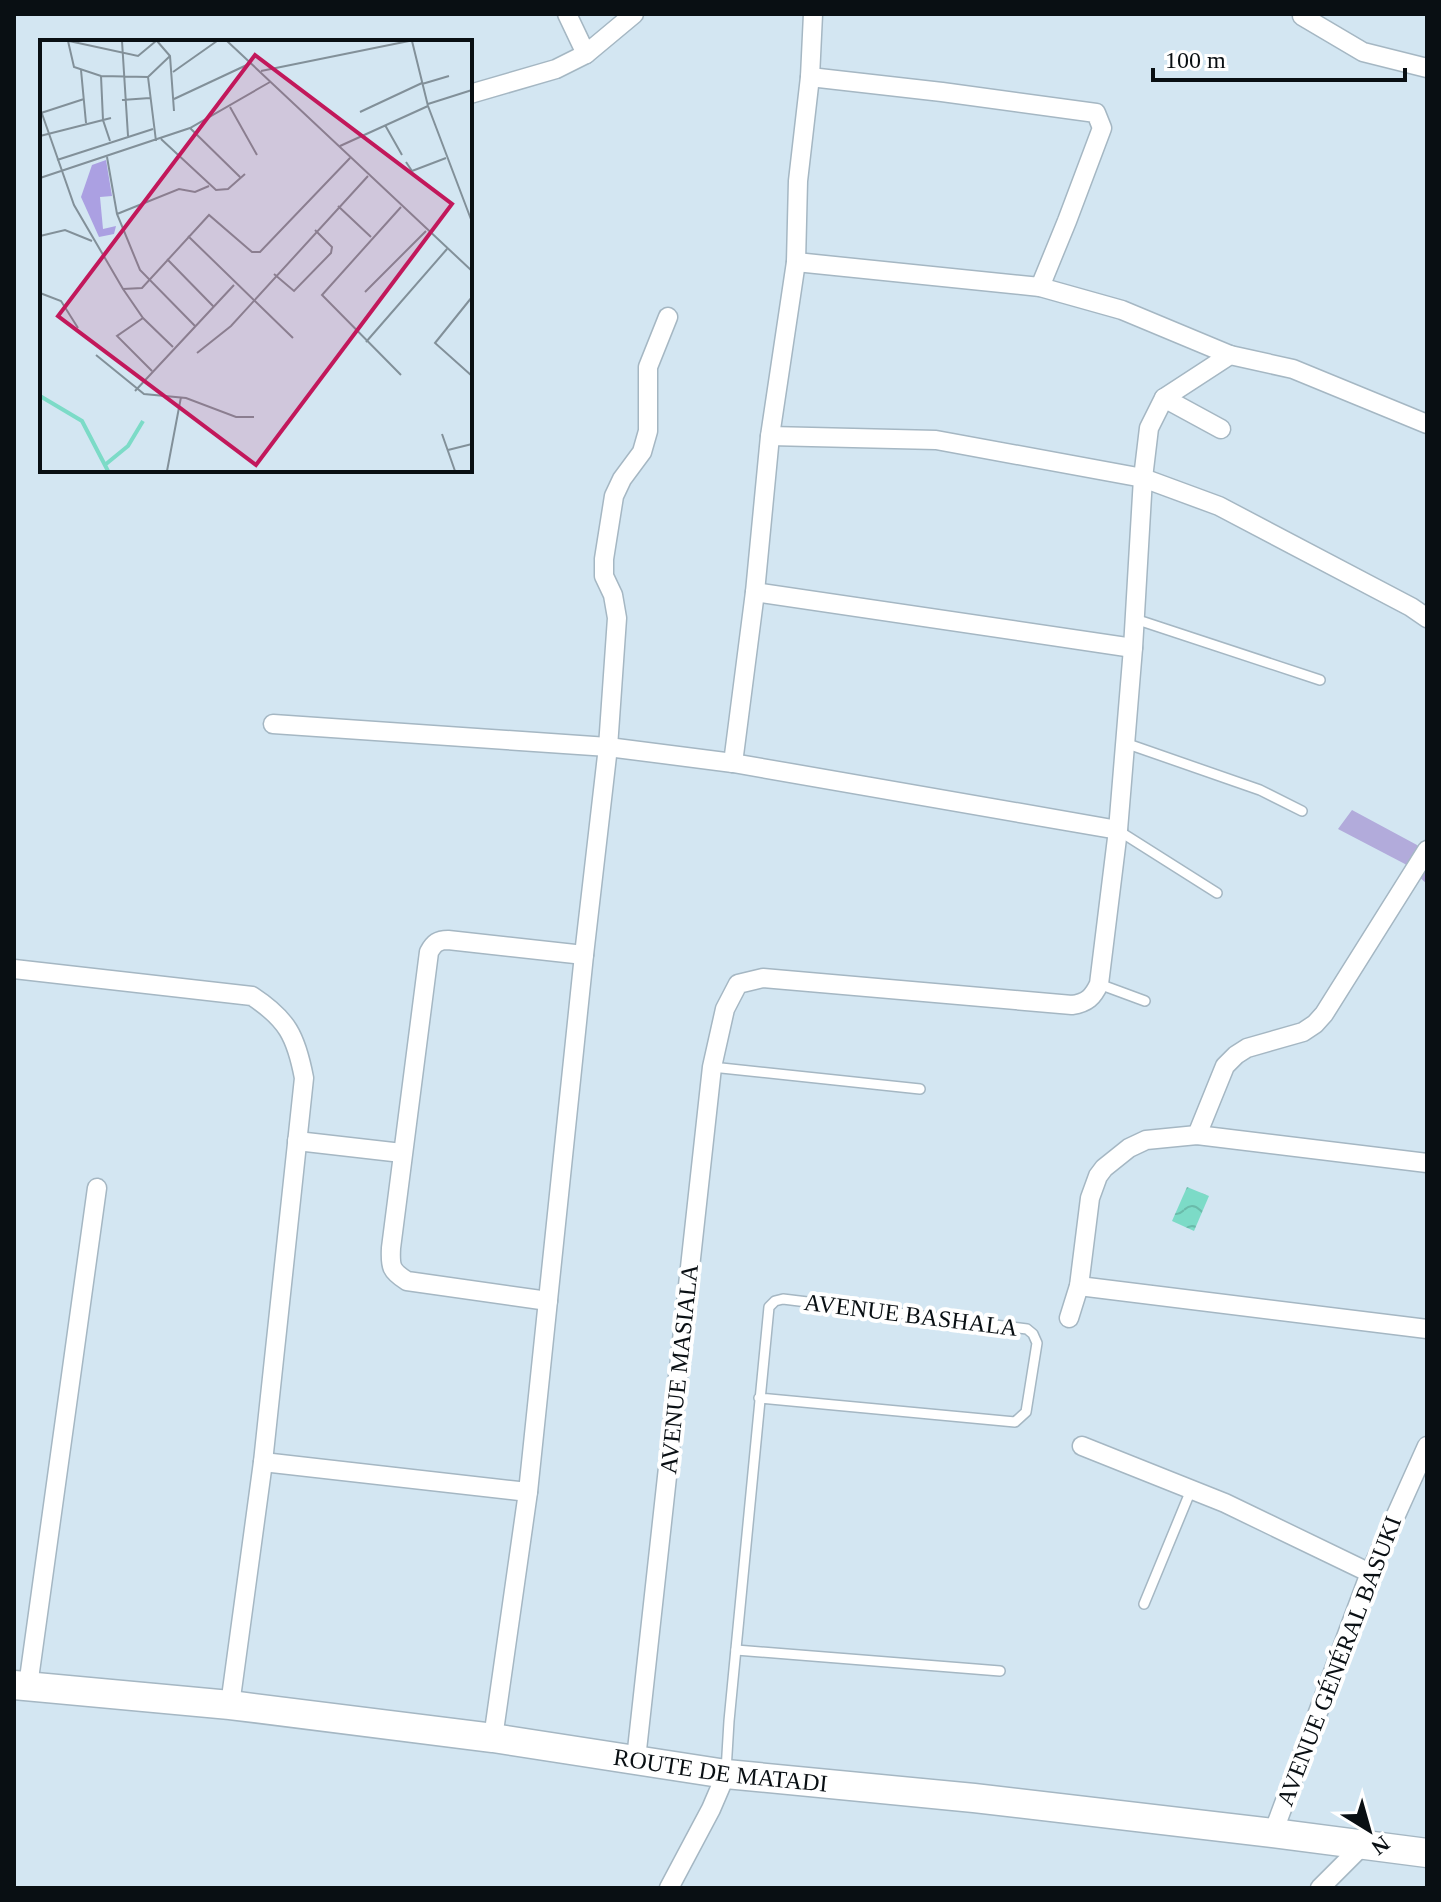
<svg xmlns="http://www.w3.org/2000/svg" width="1441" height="1902" font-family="'Times New Roman',serif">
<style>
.park{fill:#b2abdb}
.water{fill:url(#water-waves)}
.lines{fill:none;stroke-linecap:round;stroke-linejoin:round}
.service-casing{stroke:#a5b7c3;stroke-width:12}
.minor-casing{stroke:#a5b7c3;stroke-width:21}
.primary-casing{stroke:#a5b7c3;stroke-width:31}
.service{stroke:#fff;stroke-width:9}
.minor{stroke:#fff;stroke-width:18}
.primary{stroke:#fff;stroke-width:28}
.labels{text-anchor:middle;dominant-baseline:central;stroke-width:8;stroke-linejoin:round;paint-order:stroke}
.street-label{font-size:24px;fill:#090f13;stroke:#fff}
.inset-river{fill:none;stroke:#7cdbc7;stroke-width:4}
.inset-road{fill:none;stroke:#829099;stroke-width:2}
.view{fill:#c2185b;fill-opacity:0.15;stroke:#c2185b;stroke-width:4}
.inset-edge{fill:none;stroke:#090f13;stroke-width:4}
</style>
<defs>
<pattern id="water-waves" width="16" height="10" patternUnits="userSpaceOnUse" patternTransform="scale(2)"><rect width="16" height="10" fill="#7cdbc7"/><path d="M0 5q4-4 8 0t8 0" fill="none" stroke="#6abbaa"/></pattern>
</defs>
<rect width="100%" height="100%" fill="#d3e6f2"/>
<!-- park -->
<path class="park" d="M1352,810L1417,845L1427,855V884L1405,864L1338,829Z"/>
<!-- water -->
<path class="water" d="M1187,1187L1209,1196L1194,1231L1172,1221Z"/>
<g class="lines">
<!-- service casing -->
<g class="service-casing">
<g id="service">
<path d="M1135,619L1320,680"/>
<path d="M1125,743L1260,790L1302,811"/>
<path d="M1119,831L1217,893"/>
<path d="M1099,984L1145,1001"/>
<path d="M712,1067L920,1089"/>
<path d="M1144,1604L1191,1490"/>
<path d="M736,1650L1000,1671"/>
<path d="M726,1771L729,1721L769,1307L775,1301L783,1299L1027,1329L1033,1334L1037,1343L1026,1412L1015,1422L759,1398"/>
</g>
</g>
<!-- minor casing -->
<g class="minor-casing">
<g id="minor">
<path d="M567,14L586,54"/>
<path d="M1302,16L1363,52L1427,68"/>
<path d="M810,77L942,92L1096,113L1102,128L1067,221L1040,287"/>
<path d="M470,94L556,69L586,54L634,14"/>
<path d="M796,262L1040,287L1122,310L1230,355"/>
<path d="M1164,398L1221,429"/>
<path d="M770,436L936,440L1143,478L1219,506L1411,607L1427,618"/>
<path d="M755,592L1133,648"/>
<path d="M273,724L608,747L733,763L1118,830"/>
<path d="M733,763L755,592L770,436L796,262L798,181L810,77L813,14"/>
<path d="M14,969L252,996C287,1019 296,1036 304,1078L263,1462L230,1705"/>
<path d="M1197,1135L1225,1066L1236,1055L1247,1048L1303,1032L1315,1024L1324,1014L1427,850"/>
<path d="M297,1141L402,1153"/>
<path d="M1079,1286L1427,1329"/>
<path d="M548,1301L407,1281C391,1271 390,1267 391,1248L429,952C434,943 438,940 448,940L584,955"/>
<path d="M1069,1318L1079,1286L1090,1198L1098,1176L1104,1168L1129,1148L1146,1140L1197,1135L1427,1163"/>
<path d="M1082,1446L1225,1503L1370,1573"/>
<path d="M263,1462L528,1492"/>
<path d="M28,1686L97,1188"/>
<path d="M493,1738L528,1492L584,955L608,747L617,618L613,595L604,576V559L614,496L622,479L642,452L648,431V367L668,317"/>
<path d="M636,1759L712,1067L725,1009L738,984L763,978L1072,1005C1087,1003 1093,997 1099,984L1118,830L1133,648L1143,478L1149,428L1164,398L1230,355L1293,369L1427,424"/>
<path d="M1273,1833L1370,1573L1427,1446"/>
<path d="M669,1888L711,1809L726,1774"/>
<path d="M1320,1888L1364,1844"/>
</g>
</g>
<!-- primary casing -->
<g class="primary-casing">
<g id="primary">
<path id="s1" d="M14,1685L230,1705L493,1738L726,1774L974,1798L1273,1833L1427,1853"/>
</g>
</g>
<!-- service -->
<use href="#service" class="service"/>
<!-- minor -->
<use href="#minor" class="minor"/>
<!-- primary -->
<use href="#primary" class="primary"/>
</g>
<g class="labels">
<!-- street labels -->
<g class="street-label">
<text transform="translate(911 1315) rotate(7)">AVENUE BASHALA</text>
<text transform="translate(679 1369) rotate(-84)">AVENUE MASIALA</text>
<text transform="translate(1339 1661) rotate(-69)">AVENUE GÉNÉRAL BASUKI</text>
<text stroke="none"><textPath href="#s1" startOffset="712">ROUTE DE MATADI</textPath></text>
</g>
</g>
<!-- overview -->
<g transform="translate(40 40)">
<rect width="432" height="432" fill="#d3e6f2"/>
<path d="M66,120L72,156L60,157L63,189L76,186L74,194L59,197L41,157L52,125Z" fill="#aba0e2"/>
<path class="inset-river" d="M0,356L42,381L68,431M66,424L88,406L103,381"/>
<path class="inset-road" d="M28,1L34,27L61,36L108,37L130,16M29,1L98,16L116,1M82,1L88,96M117,1L130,16L134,71M187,1L432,231M372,1L388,66L432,182M41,30L46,83M221,31L369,1M133,32L177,1M61,36L63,80L70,101M108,37L116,101M382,44L409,36M134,59L211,23M82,60L110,58M388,64L432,50M190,67L217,115M0,68L34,165L83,249L102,248L169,175L212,212H220L310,118M320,72L382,43M1,73L44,59M345,85L362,115M150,88L200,137M0,96L71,78M121,99L176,150L188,149L205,134M300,106L388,66M67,117L77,174L100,230L155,286M17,120L113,89M366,122L372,131L406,118M0,138L150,88L230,42M298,166L331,197M361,167L282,255L361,335M77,174L139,149L155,152L169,146M0,196L25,190L52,201M148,196L253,298M127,219L173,266M234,234L254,251L291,213L292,207L275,190M83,249L103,278L133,307M325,252L386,191M0,253L21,261L38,288M432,257L395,303L432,336M103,278L77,296L112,331M326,302L407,209M157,313L191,286L328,136M56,315L104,354L146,358L196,377H214M95,351L194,245M402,394L415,431M408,410L432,404M127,431L141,357"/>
<path class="view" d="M215,15L412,164L216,425L18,276Z"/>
<rect width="432" height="432" class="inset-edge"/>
</g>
<!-- border -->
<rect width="1441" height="1902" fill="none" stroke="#090f13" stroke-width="32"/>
<!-- north arrow -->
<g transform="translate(1369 1830) rotate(143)" stroke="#ffffff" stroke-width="6" paint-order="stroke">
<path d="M0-6L14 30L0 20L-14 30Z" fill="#090f13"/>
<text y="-12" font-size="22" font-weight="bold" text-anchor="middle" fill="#090f13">N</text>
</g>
<!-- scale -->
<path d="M1153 68v12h252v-12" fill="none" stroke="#090f13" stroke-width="4"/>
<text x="1165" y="68" font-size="24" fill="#090f13" stroke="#ffffff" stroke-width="6" paint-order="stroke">100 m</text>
</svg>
